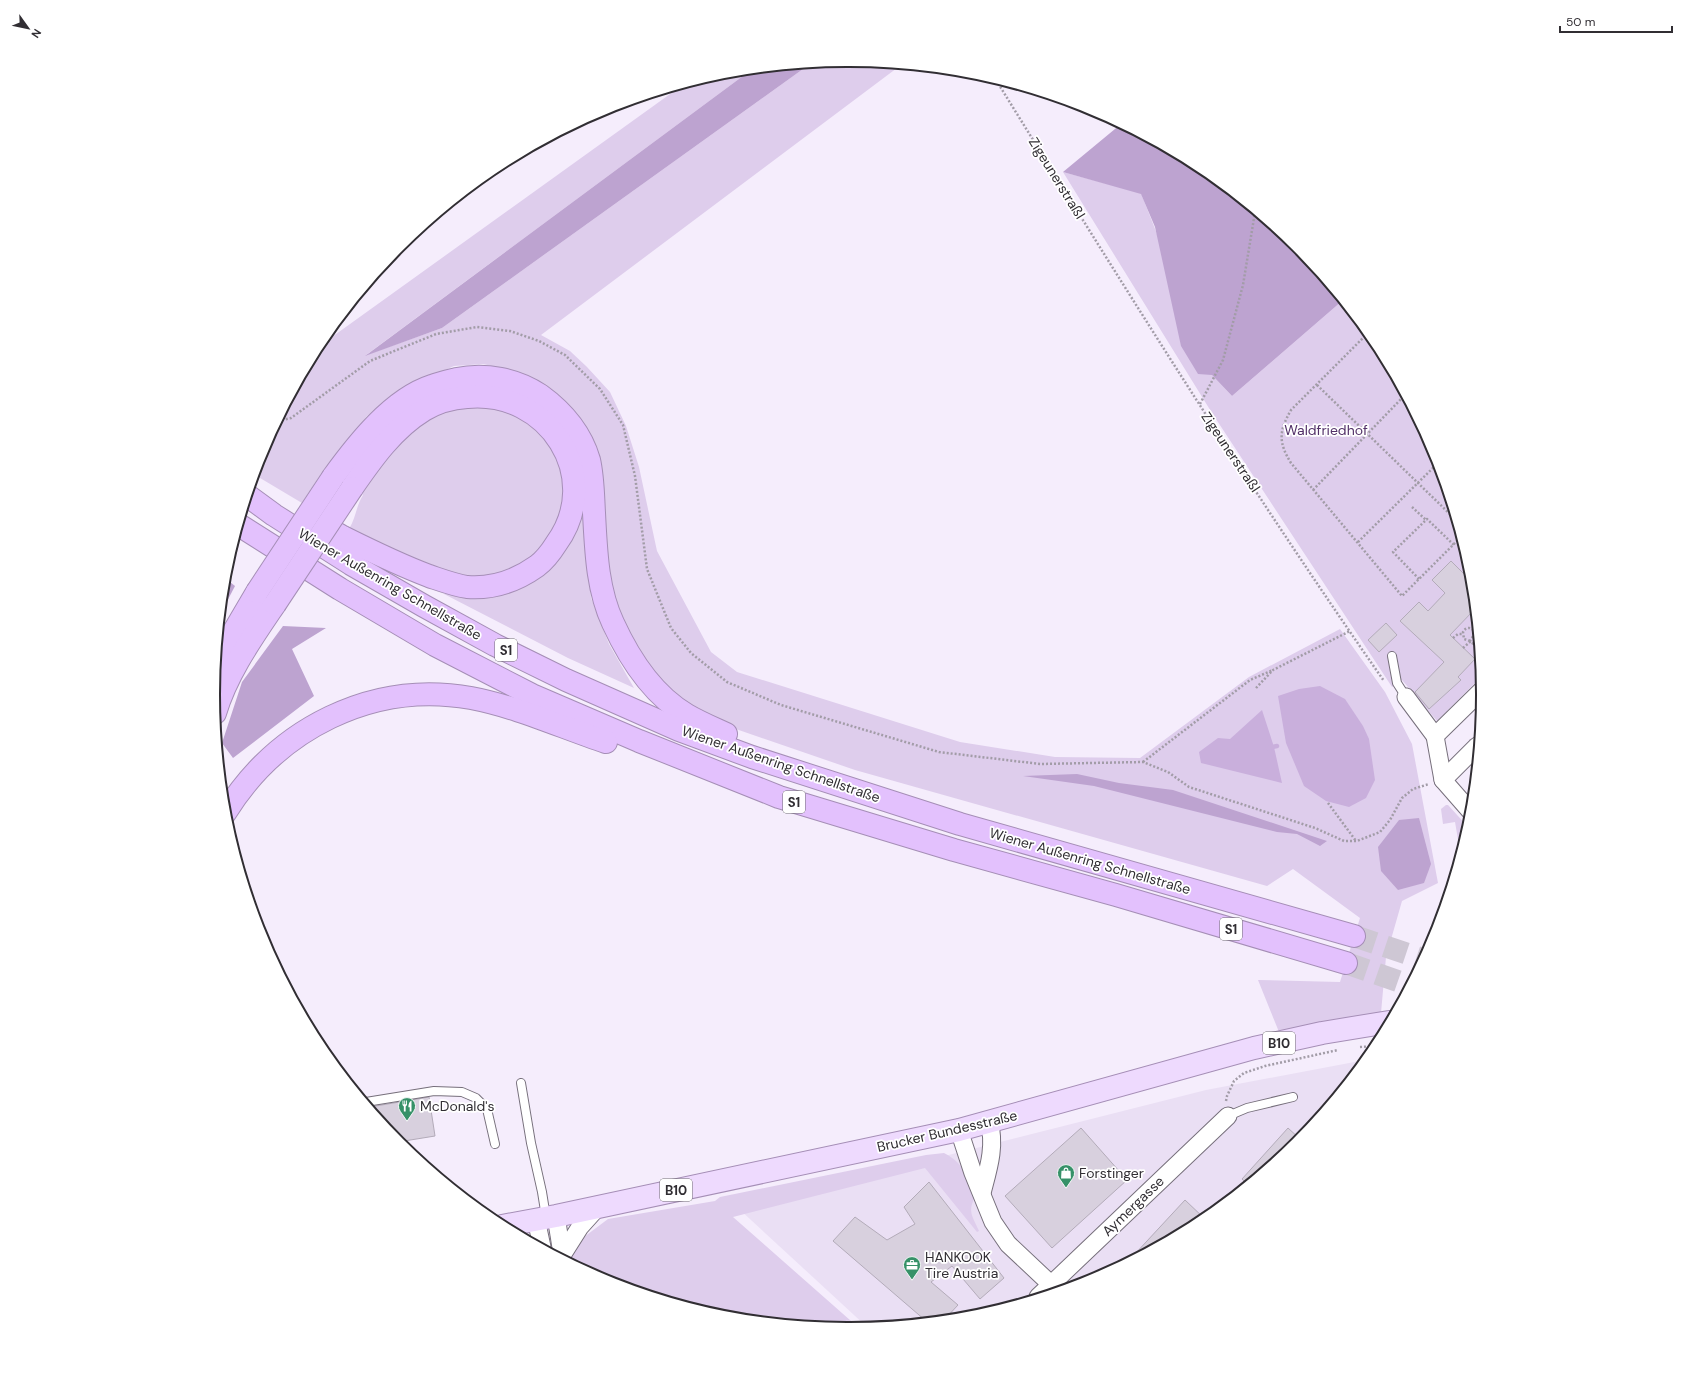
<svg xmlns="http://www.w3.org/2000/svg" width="1696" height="1389" font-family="'DM Sans',sans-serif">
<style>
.built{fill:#eadff4}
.green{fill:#decdec}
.forest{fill:#bda3d0}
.water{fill:#c9afdc}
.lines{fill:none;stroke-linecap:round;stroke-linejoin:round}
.stream{stroke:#c9afdc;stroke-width:4.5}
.building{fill:#d8d0de;stroke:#b3abb9}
.motorway-tunnel{stroke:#cec7d4;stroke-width:22;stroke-dasharray:22 11;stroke-linecap:butt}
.service-casing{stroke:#766f7b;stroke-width:10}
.minor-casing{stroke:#766f7b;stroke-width:19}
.primary-casing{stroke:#a58eb6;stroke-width:24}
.motorway-casing{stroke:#a58eb6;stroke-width:24}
.path{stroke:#a29ca7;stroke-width:2.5;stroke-dasharray:2 2;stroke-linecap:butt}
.service{stroke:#fff;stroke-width:8}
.minor{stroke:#fff;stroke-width:17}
.primary{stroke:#eedafe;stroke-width:22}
.motorway{stroke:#e3c1fd;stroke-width:22}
.motorway-bridge-casing{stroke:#a58eb6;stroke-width:24;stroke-linecap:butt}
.motorway-bridge{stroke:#e3c1fd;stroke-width:22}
.labels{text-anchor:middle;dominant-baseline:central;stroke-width:3.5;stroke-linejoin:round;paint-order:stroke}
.shield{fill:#fff;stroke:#6f6d70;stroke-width:1}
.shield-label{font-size:13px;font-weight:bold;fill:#312e33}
.street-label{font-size:14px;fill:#312e33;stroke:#fff}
.park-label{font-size:14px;fill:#523068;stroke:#fff}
.poi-label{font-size:14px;fill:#312e33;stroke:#fff;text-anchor:start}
.rim{fill:none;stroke:#312e33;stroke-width:2}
</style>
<rect width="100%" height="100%" fill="#f5edfc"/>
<!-- built -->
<path class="built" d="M1365,1060L1296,1143L1200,1222L1091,1281L972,1317L867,1327L738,1208L1206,1090Z"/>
<!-- green -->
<g class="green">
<path d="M848,60L901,65L541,335L570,351L587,367L610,392L626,426L639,467L657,551L711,652L737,672L960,742L1055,757L1140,758L1249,677L1340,629L1385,692L1412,744L1438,883L1402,901L1386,957L1381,1013L1279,1032L1258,980L1340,982L1360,918L1293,869L1267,886L855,770L733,728L681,703L656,681L614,604L587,431L568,404L547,385L519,372L483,364L454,366L402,390L367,416L323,471L302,503L255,475L262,451L318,347L684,84L724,72L751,70L366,355L442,328L810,64Z"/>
<path d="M1063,172L1141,193L1212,375L1232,396L1342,301L1376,342L1434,452L1470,571L1481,677L1437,721L1402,680L1392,687L1212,413Z"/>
<path d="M465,403L500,405L555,442L565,473V501L560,522L542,551L505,574L475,579L438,570L349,529C356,518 356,506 363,495L357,492L402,436L435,412Z"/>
<path d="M582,497L591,598L609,644L634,688L568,658L444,594L496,593L531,580Z"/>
<path d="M1446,805H1448L1468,827L1460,851L1455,822L1443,824L1441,809Z"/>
<path d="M944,1153C965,1164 966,1176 975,1197C967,1212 973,1217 979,1231L977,1232L925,1168L733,1217L859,1328L848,1329L724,1317L605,1281L569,1261L571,1254L584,1237L608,1219L715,1201L720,1197L926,1155Z"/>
</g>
<!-- forest -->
<g class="forest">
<path d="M810,64L442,328L365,356L751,70Z"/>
<path d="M1121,124L1201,167L1297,246L1342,301L1232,396L1212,375L1198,374L1181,346L1155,227L1141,194L1063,172Z"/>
<path d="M225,578L235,586L222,611Z"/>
<path d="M283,626L326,628L292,649L314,696L233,758L222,743L242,682Z"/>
<path d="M1077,774L1119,783L1173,790L1327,841L1320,846L1297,834L1277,832L1094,786L1023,776Z"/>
<path d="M1419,818L1431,864L1424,883L1398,890L1381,871L1378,847L1399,820Z"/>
</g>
<!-- water -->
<g class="water">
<path d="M1320,686L1345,699L1363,726L1369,739L1375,780L1366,798L1349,807L1326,801L1304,786L1286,743L1278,696L1299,689Z"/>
<path d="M1262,710L1274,747L1282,783L1201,763L1199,752L1218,738L1230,739Z"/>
</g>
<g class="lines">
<!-- stream -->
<path class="stream" d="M1268,748L1277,746"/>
</g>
<!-- building -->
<g class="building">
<path d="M1451,561L1471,581L1474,610L1450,635L1475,659L1458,677L1461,680L1429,709L1415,692L1444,662L1400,621L1419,602L1428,611L1445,593L1432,580Z"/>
<path d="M1386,623L1397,635L1379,652L1368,640Z"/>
<path d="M429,1097L435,1136L398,1142L370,1107Z"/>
<path d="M1081,1128L1127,1180L1052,1248L1005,1196Z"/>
<path d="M1288,1128L1300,1139L1247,1184L1242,1179Z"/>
<path d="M929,1182L1004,1278L980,1299L952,1266L931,1282L958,1305L944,1320L926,1321L833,1241L855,1217L887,1240L915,1224L904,1207Z"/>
<path d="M1185,1200L1205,1219L1135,1257L1134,1255Z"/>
</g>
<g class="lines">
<!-- motorway-tunnel -->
<g class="motorway-tunnel">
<path d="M1354,936L1423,959"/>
<path d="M1346,963L1409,985"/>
</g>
<!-- service casing -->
<g class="service-casing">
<g id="service">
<path d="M1392,656L1397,683L1406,697"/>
<path d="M521,1083L531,1143L542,1192L546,1217"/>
<path d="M366,1102L434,1091L462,1092L476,1098L487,1109L495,1144"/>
<path d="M1228,1116L1247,1108L1293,1097"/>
</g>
</g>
<!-- minor casing -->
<g class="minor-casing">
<g id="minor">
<path d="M1406,697L1435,736L1443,780L1471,812"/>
<path d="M1435,736L1482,690"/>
<path d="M1443,780L1477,746"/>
<path d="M959,1130L973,1173L993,1222L1008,1244L1058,1291"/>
<path d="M982,1193C988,1170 996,1146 989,1122"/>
<path d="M556,1216L562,1254"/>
<path d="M536,1219L542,1247"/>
<path d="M561,1257L580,1227L598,1207"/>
<path d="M1038,1297L1228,1116"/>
</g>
</g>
<!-- primary casing -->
<g class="primary-casing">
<path id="primary" d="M502,1226L556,1216L959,1130L1254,1048L1322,1033L1389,1022"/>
</g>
<!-- motorway casing -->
<g class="motorway-casing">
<g id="motorway">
<path d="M333,477C357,444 392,399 432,386C440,383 449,381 457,379C485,373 516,379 540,395C562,411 581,433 589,460C593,477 593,496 594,513C596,550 597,589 613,623C629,658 653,695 687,715C699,722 713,728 726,734"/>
<path d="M248,496L274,515L351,564L424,606L495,645L566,680L679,730L752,757L960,824L1354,936"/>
<path d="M308,520C320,524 332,531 343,537C371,551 400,565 429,576C441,580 454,585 467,587C492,589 516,581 537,566C545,560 551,552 556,544C605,477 548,389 467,397C453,398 437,402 424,410C393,429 372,459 352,488"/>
<path d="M239,525L340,589L435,645L532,695L639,741L779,797L954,850L1116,895L1346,963"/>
<path d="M217,660L257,592"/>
<path d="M215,713C227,673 252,638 275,604"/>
<path d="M225,813C277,729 372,680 471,698C518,707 561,727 606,742"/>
</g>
</g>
<!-- path -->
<g class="path">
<path d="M996,80C1121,282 1247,485 1384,681"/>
<path d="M1368,333L1291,410C1279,431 1278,442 1291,463L1402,596L1460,538"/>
<path d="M1317,385L1454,518"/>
<path d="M1200,404L1223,360L1243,285L1255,212"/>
<path d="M278,421L291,418L370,361L436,334L477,327L510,331L539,341L565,355L600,389L623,425L635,476L647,569L671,628L691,653L727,682L781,705L939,752L1040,764L1143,762L1168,772L1189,787L1315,828L1344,841H1357L1380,832L1390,820L1402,798L1413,789L1429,784"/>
<path d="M1313,490L1404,396"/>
<path d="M1412,507L1426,520"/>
<path d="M1358,542L1438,463"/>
<path d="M1419,579L1393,552L1427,519L1454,545"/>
<path d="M1475,633L1470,641L1478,648"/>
<path d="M1453,638L1458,634H1462"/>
<path d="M1470,641L1464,639L1463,632C1466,626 1473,627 1475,633"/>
<path d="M1463,648L1471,641"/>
<path d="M1256,688L1273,670L1350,631"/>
<path d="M1143,762L1250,680L1273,670"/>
<path d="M1328,803L1356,841"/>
<path d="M1360,1047L1376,1046"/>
<path d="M1226,1101L1227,1096L1234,1081L1244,1073L1265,1066L1338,1050"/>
</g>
<!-- service -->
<use href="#service" class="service"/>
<!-- minor -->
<use href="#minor" class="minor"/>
<!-- primary -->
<use href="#primary" class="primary"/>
<!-- motorway -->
<use href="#motorway" class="motorway"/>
<!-- motorway-bridge casing -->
<g class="motorway-bridge-casing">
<g id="motorway-bridge">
<path d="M257,592L333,477"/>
<path d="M275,604L352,488"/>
</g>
</g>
<!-- motorway-bridge -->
<use href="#motorway-bridge" class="motorway-bridge"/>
</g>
<!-- icons -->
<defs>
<g id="restaurant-pin" transform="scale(0.9)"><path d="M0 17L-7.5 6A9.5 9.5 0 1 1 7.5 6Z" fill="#369168" stroke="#fff"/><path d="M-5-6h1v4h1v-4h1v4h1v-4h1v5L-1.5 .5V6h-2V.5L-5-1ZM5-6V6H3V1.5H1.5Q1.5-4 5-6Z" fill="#fff"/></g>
<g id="shop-pin" transform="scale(0.9)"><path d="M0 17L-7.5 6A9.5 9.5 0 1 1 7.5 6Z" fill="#369168" stroke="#fff"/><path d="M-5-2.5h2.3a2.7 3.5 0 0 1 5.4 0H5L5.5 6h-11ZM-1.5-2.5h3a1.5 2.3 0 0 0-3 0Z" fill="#fff"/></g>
<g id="office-pin" transform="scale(0.9)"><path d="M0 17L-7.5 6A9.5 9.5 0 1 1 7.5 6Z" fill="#369168" stroke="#fff"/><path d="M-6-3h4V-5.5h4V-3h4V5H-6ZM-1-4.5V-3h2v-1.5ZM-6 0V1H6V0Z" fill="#fff"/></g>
</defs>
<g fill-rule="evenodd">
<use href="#restaurant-pin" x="407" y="1106"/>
<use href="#shop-pin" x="1066" y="1173"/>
<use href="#office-pin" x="912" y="1265"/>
</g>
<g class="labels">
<!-- shield labels -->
<g class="shield">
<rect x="495" y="639" width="22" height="22" rx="3"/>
<rect x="783" y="791" width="22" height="22" rx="3"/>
<rect x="1220" y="918" width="22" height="22" rx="3"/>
<rect x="1263" y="1032" width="32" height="22" rx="3"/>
<rect x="660" y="1179" width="32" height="22" rx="3"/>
</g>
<g class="shield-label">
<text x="506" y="650">S1</text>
<text x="794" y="802">S1</text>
<text x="1231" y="929">S1</text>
<text x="1279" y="1043">B10</text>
<text x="676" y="1190">B10</text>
</g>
<!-- street labels -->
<g class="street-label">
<text transform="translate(1057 178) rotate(58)">Zigeunerstraßl</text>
<text transform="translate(1231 452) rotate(56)">Zigeunerstraßl</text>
<text transform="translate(390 584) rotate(30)">Wiener Außenring Schnellstraße</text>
<text transform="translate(781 764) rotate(19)">Wiener Außenring Schnellstraße</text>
<text transform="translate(1090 861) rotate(16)">Wiener Außenring Schnellstraße</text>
<text transform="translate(947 1131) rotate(-13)">Brucker Bundesstraße</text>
<text transform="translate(1133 1206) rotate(-44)">Aymergasse</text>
</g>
<!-- park labels -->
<g class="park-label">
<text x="1326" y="430">Waldfriedhof</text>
</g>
<!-- poi labels -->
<g class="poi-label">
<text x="420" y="1106">McDonald's</text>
<text x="1079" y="1173">Forstinger</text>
<text x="925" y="1257">HANKOOK<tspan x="925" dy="16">Tire Austria</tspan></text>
</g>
</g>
<!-- crop -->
<path d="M0 0H1696V1389H0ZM847 67H849A627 627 0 0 1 1476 694V695A627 627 0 0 1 849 1322H847A627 627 0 0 1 220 695V694A627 627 0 0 1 847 67Z" fill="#fff" fill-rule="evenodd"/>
<path class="rim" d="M847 67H849A627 627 0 0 1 1476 694V695A627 627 0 0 1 849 1322H847A627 627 0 0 1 220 695V694A627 627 0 0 1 847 67Z"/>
<!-- north arrow -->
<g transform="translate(28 28) rotate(123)" stroke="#ffffff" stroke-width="3" paint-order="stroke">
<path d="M0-3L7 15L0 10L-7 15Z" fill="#312e33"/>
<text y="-6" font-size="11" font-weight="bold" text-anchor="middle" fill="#312e33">N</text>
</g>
<!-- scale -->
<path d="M1560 26v6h112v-6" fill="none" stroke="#312e33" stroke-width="2"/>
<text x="1566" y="26" font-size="12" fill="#312e33" stroke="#ffffff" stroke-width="3" paint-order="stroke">50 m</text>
</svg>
